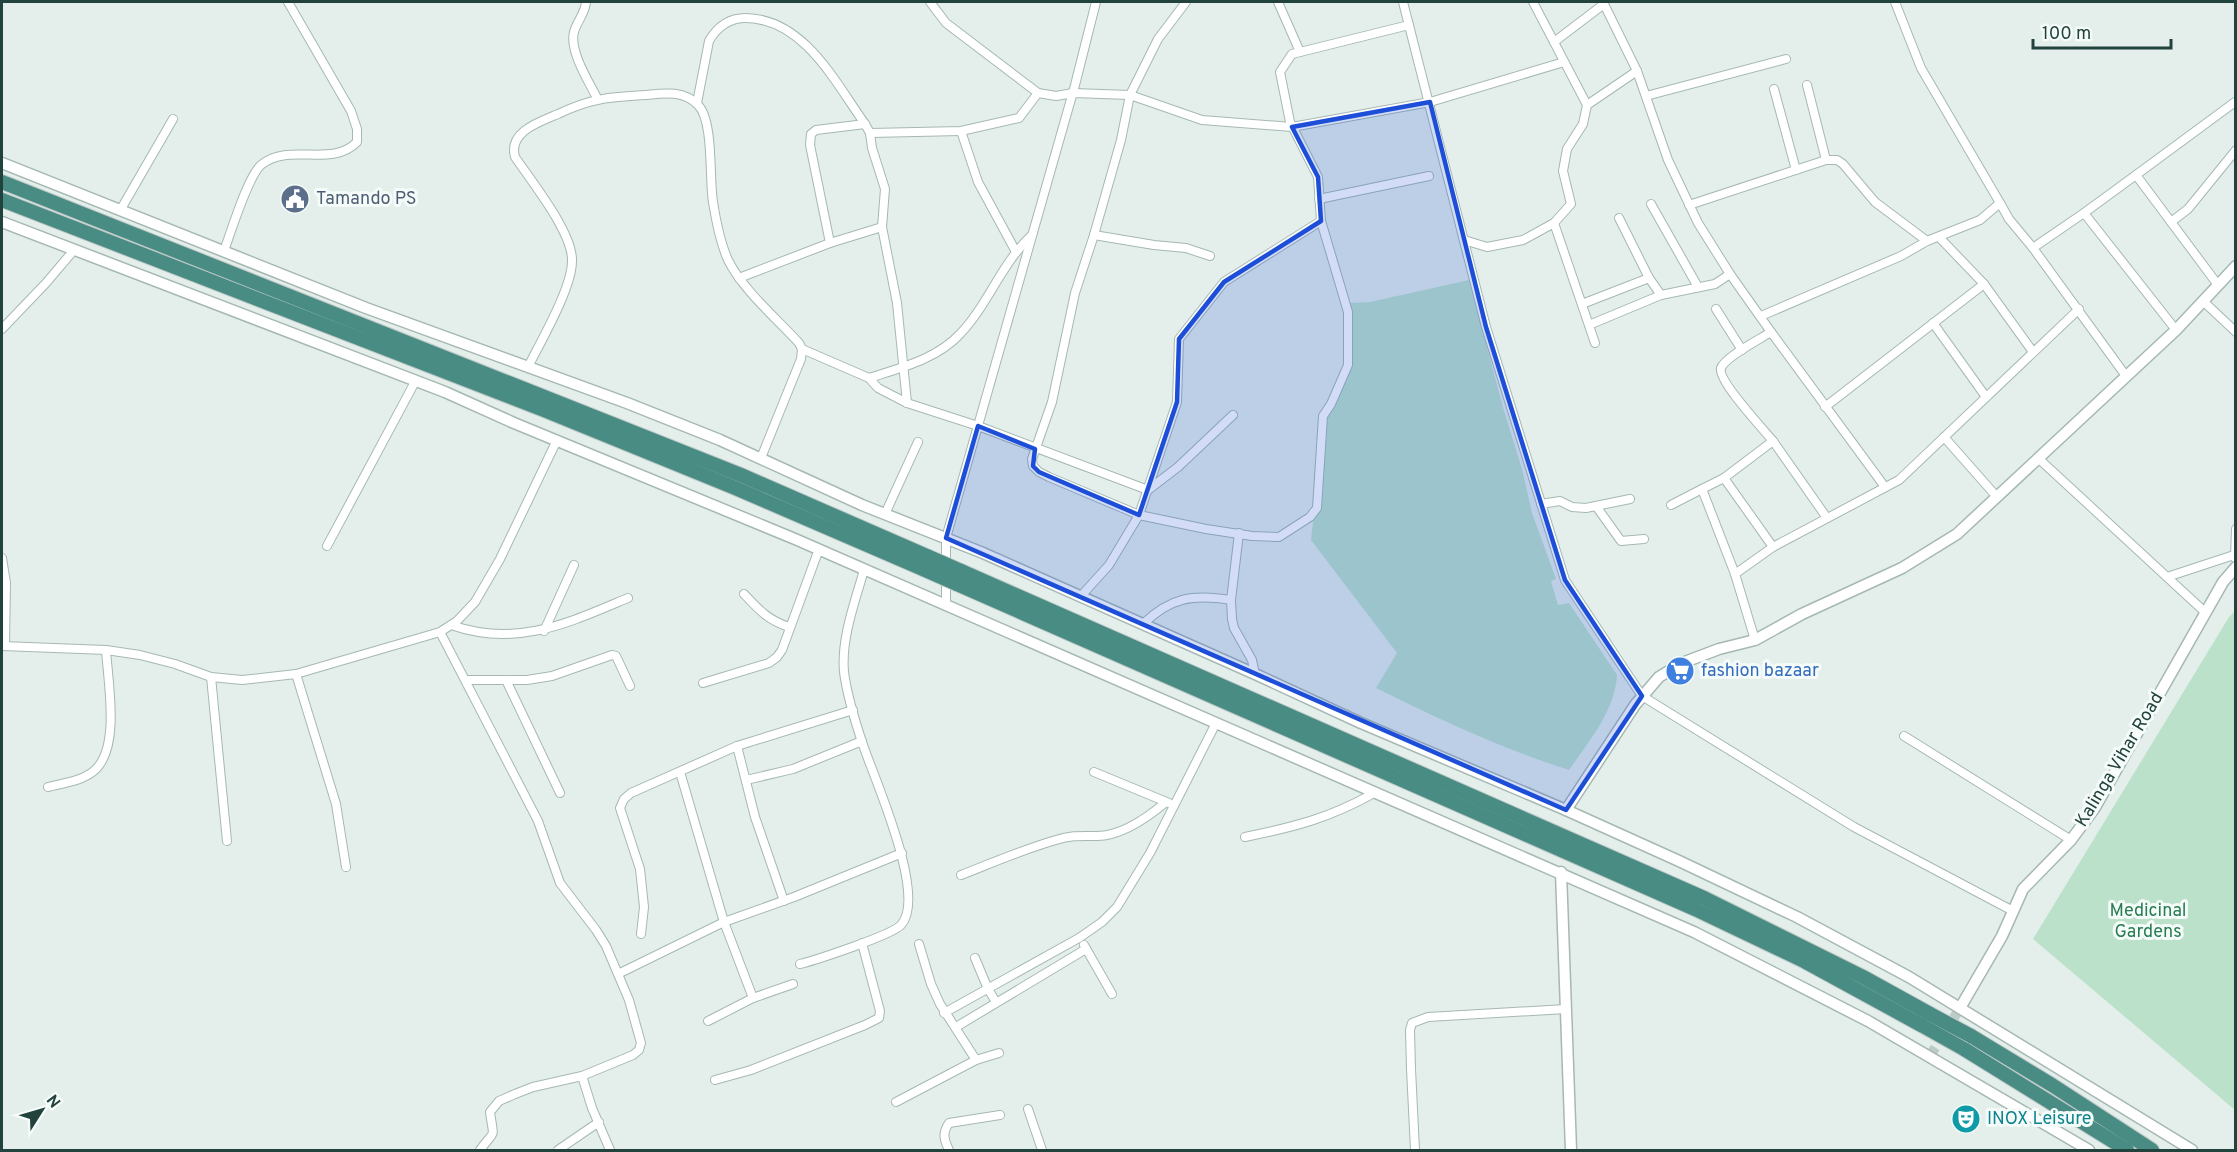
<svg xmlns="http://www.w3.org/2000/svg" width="2237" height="1152" font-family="Overpass,sans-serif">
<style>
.green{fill:#bce1ca}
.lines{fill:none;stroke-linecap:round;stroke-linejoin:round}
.tertiary-tunnel{stroke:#bdccc8;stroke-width:10;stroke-dasharray:10 5;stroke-linecap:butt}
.minor-casing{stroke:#a6b8b3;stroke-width:10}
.tertiary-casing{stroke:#a6b8b3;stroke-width:13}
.trunk-casing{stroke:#c1cac9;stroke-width:16}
.minor{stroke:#fff;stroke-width:8}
.tertiary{stroke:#fff;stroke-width:10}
.trunk{stroke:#488c84;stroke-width:14}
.trunk-bridge-casing{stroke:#c1cac9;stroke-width:16;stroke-linecap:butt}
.trunk-bridge{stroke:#488c84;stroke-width:14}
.marked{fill:#1d4ed8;fill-opacity:0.2;stroke:#1d4ed8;stroke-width:4.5;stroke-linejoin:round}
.labels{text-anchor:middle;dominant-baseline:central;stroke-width:6;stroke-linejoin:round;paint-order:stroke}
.service-label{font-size:18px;fill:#4e5e75;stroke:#f5fbf8;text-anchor:start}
.shop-label{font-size:18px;fill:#366cbe;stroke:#f5fbf8;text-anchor:start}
.street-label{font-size:18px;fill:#22423d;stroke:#f5fbf8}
.park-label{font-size:18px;fill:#287d52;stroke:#f5fbf8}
.culture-label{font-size:18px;fill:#0d838f;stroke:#f5fbf8;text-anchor:start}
</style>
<rect width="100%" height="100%" fill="#e4efeb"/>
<!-- green -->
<g class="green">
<path d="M1469,280L1504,411L1522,469L1532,513L1556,579L1551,581L1558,605L1569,603L1617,675C1615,711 1589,741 1569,770C1500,748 1441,720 1376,688L1397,653L1311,540L1326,415L1351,363L1349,303L1370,302Z"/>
<path d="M2235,611V1110L2033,939L2229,617Z"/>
</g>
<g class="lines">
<!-- tertiary-tunnel -->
<path class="tertiary-tunnel" d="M1930,1056L1960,1008"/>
<!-- minor casing -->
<g class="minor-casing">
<g id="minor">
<path d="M586,2C585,14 577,21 574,32C569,51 589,82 597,98"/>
<path d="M930,2L946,23L1038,93L1056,96L1073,93L1130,95L1202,120L1292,127L1430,102L1564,62"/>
<path d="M1186,2L1158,39L1130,95L1121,140L1094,235L1075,293L1052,402L1032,459L1033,466L1039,472L1049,477L1139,515L1206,529L1252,536L1279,537L1310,517L1317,508L1323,416L1331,404L1348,365V312L1321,221"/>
<path d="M1278,2L1300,52"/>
<path d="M1403,2L1486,327L1565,580L1642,696L1854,827L2013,911"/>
<path d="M1895,2L1921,68L2000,203"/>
<path d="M1554,42L1604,4L1637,71"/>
<path d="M1807,85L1826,160"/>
<path d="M1774,89L1796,170"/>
<path d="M1646,96L1786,59"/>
<path d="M697,103L709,41C717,27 729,18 746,18C804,19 835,82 865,124L870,133L872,148L885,189L882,227L897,303L907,403"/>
<path d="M1587,105L1637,71L1668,160L1698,223L1730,274L1771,332L1885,487"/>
<path d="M961,131L978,182L1015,250"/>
<path d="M870,133L961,131L1019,118L1038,93"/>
<path d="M2136,175L2084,213L2176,330"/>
<path d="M1319,199L1429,176"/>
<path d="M1651,204L1698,287"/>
<path d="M1689,205L1826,160H1837L1843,164L1875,202L1927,241"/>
<path d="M121,209L173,119"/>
<path d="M2084,213L2033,248L2126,376"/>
<path d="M1619,218L1649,278L1661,295"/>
<path d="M2171,222L2188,209L2236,150"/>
<path d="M1554,223L1595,343"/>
<path d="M1094,235L1154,245L1186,248L1210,256"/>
<path d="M1939,237L1984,284L2033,352"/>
<path d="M1464,240L1487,247L1523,240L1554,223L1571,204L1563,171L1567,149L1583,124L1587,105L1533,2"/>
<path d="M830,243L810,145L811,134L816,130L865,124"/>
<path d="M224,251C231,232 248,176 261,165C288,142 332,168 357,142V129L351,111L288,2"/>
<path d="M739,278L830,243L882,227"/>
<path d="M2218,285L2136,175L2235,102"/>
<path d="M2203,301L2236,332"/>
<path d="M1582,304L1649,278"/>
<path d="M1716,309L1742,350"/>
<path d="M1761,316L1901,256L1927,241L1980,220L2000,203L2009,219L2033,248"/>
<path d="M1933,323L1986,397"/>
<path d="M1589,325L1661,295L1715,284L1730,274"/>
<path d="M2,329L46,283L74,250"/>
<path d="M1771,332C1760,339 1725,357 1721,368C1717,380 1764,430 1773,441"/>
<path d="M802,349L869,378L878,388L907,403L978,426L1148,490L1178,467L1233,415"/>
<path d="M528,367C541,341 572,288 572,261C573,233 532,182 515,157C508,132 539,122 558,114C591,98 611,97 646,95C664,93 684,90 698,105C714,121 709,179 713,202C716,221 720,242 728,260C743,290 776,318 799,343L802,349L801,359L761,458"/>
<path d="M869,378C900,368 937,359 960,334C988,305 1001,264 1031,236"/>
<path d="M1825,407L1984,284"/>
<path d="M1944,437L1997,497"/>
<path d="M2038,458L2206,613"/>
<path d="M1724,478L1773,441L1827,518"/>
<path d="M1541,504L1560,501L1572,507L1586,508L1630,499"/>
<path d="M1671,505L1702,489"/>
<path d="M1596,506L1621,541L1644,539"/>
<path d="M885,514L918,442"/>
<path d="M1239,533L1231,600L1232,619L1234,628L1252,660L1255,674"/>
<path d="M327,546L416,380"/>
<path d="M2,558L6,583L5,646"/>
<path d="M2235,558L2236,529"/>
<path d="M1735,574L1773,547L1899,480L2079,309"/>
<path d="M2167,577L2234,555"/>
<path d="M744,594C759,610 768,620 789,627"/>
<path d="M1081,596L1109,565L1139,515L1177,402L1179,339L1224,282L1321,221L1318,177L1290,122L1280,72L1292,54L1409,25"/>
<path d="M946,605V538L1075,85L1096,2"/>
<path d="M1143,624C1171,597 1193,594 1231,600"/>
<path d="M451,625C517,648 568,623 628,598"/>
<path d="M544,631L574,565"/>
<path d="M440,632L538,821L560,883L596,930L606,946L629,1000L641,1043L639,1050L633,1055L582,1076L533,1087L515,1094L499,1101L490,1112C494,1141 496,1128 480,1150"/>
<path d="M1755,640L1735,574L1702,489L1724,478L1773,547"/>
<path d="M2,646L106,650L140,655L175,664L211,677L242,680L296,674L440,632L457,621L475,602L500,559L557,440"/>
<path d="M296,674L336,804L346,867"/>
<path d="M211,677L227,841"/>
<path d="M467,680H527L552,676L612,655L616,656L630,686"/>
<path d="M506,680L560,793"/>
<path d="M703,683L769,663L777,657L782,650L819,549"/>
<path d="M1904,736L2071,840"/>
<path d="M737,746L755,817L784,901"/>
<path d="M680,772L724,922L753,998"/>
<path d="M1094,772L1169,803"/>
<path d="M746,780L793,769L862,741"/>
<path d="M48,787C63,783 84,781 96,769C120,745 108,682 106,650"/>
<path d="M1245,837C1294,827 1330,818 1374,793"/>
<path d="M961,875C992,863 1024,849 1056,840C1071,835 1082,836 1097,836C1122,836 1147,818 1166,802"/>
<path d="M641,934L644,907L640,869L620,808L624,799L631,793L737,746L853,710"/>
<path d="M919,944L931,984L940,1004L976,1060"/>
<path d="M1084,945L1112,994"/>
<path d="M975,958L988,989L996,1002"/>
<path d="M800,964C816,960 892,935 901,925C928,896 873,776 862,742C855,721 847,695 844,672C841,638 855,602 864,570"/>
<path d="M618,974L724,922L794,897L902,853"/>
<path d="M944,1013L1079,938L1102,922L1117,907L1150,853L1216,723"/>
<path d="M708,1021L753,998L793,984"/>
<path d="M956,1027L1086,949"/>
<path d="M582,1076L592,1108L610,1150"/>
<path d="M715,1080L751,1070L865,1025L879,1018L880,1011L862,943"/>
<path d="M896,1102L976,1060L999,1053"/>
<path d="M1028,1109L1042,1150"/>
<path d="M558,1150L599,1122"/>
<path d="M949,1150C944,1140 942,1133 949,1123L1000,1115"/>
<path d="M1415,1150L1411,1069L1410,1030L1412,1023L1428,1017L1566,1009"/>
</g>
</g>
<!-- tertiary casing -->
<g class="tertiary-casing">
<g id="tertiary">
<path d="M2,163L366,308L627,403L720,440L862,505L983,553L1255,674L1361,723L1566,810L1679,861L1797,917L1909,977L2192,1150"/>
<path d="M2,222L445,392L514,423L795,539L1694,932L1868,1021L2089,1150"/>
<path d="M1566,810L1635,705L1659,677L1682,663L1719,649L1755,640L1802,614L1902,568L1957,534L2176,330L2236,266"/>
<path d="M1561,872L1571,1150"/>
<path d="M1960,1008L2002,936L2023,889L2071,840L2094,809L2223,582L2236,567"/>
</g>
</g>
<!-- trunk casing -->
<g class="trunk-casing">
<g id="trunk">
<path d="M2,182L741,475L929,557"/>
<path d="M2,200L544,410L733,487L923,569"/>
<path d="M961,571L1704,898L1863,977L1930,1014"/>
<path d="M957,584L1695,909L1804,961L1923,1026"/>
<path d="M1971,1036L2052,1085L2152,1150"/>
<path d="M1964,1049L2127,1150"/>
</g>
</g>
<!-- minor -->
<use href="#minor" class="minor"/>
<!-- tertiary -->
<use href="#tertiary" class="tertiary"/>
<!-- trunk -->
<use href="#trunk" class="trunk"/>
<!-- trunk-bridge casing -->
<g class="trunk-bridge-casing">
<g id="trunk-bridge">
<path d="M929,557L961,571"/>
<path d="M923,569L957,584"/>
<path d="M1930,1014L1971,1036"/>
<path d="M1923,1026L1964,1049"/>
</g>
</g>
<!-- trunk-bridge -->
<use href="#trunk-bridge" class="trunk-bridge"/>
</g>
<!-- marked area -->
<path class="marked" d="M1430,102L1486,327L1565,580L1642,696L1566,810L946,538L978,426L1035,449L1033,466L1039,472L1139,515L1177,402L1179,339L1224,282L1321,221L1318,177L1292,127Z"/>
<!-- icons -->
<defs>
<g id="civic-disc" transform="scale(1.5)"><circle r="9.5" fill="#5c6f8a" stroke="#f5fbf8"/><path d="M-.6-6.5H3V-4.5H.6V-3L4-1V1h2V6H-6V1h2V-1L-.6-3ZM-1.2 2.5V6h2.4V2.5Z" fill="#fff"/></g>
<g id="supermarket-disc" transform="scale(1.5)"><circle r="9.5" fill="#3f7fe0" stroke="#f5fbf8"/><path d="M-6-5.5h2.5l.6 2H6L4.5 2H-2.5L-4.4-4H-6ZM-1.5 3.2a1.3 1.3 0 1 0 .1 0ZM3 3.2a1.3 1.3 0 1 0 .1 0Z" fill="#fff"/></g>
<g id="theatre-disc" transform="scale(1.5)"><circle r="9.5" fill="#0f9aa8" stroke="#f5fbf8"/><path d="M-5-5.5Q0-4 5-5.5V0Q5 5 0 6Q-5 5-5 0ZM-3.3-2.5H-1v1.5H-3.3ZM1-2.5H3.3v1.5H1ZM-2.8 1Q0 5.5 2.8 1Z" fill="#fff"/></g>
</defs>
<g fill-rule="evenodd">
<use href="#civic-disc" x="295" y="199"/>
<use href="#supermarket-disc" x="1680" y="671"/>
<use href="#theatre-disc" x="1966" y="1119"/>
</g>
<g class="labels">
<!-- service labels -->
<g class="service-label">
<text x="316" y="199">Tamando PS</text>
</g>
<!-- shop labels -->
<g class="shop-label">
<text x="1701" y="671">fashion bazaar</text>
</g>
<!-- street labels -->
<g class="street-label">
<text transform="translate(2120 760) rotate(-59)">Kalinga Vihar Road</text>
</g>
<!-- park labels -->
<g class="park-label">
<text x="2148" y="911">Medicinal<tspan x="2148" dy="21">Gardens</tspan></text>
</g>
<!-- culture labels -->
<g class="culture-label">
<text x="1987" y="1119">INOX Leisure</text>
</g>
</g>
<!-- border -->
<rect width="2237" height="1152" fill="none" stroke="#22423d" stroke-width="6"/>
<!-- north arrow -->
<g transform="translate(42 1110) rotate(53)" stroke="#f5fbf8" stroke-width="4.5" paint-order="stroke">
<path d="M0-4.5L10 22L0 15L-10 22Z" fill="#22423d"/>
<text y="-9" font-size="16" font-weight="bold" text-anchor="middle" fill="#22423d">N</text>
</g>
<!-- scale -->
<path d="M2033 39v9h138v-9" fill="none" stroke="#22423d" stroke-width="3"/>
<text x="2042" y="39" font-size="18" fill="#22423d" stroke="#f5fbf8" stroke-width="4.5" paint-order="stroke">100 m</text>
</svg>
